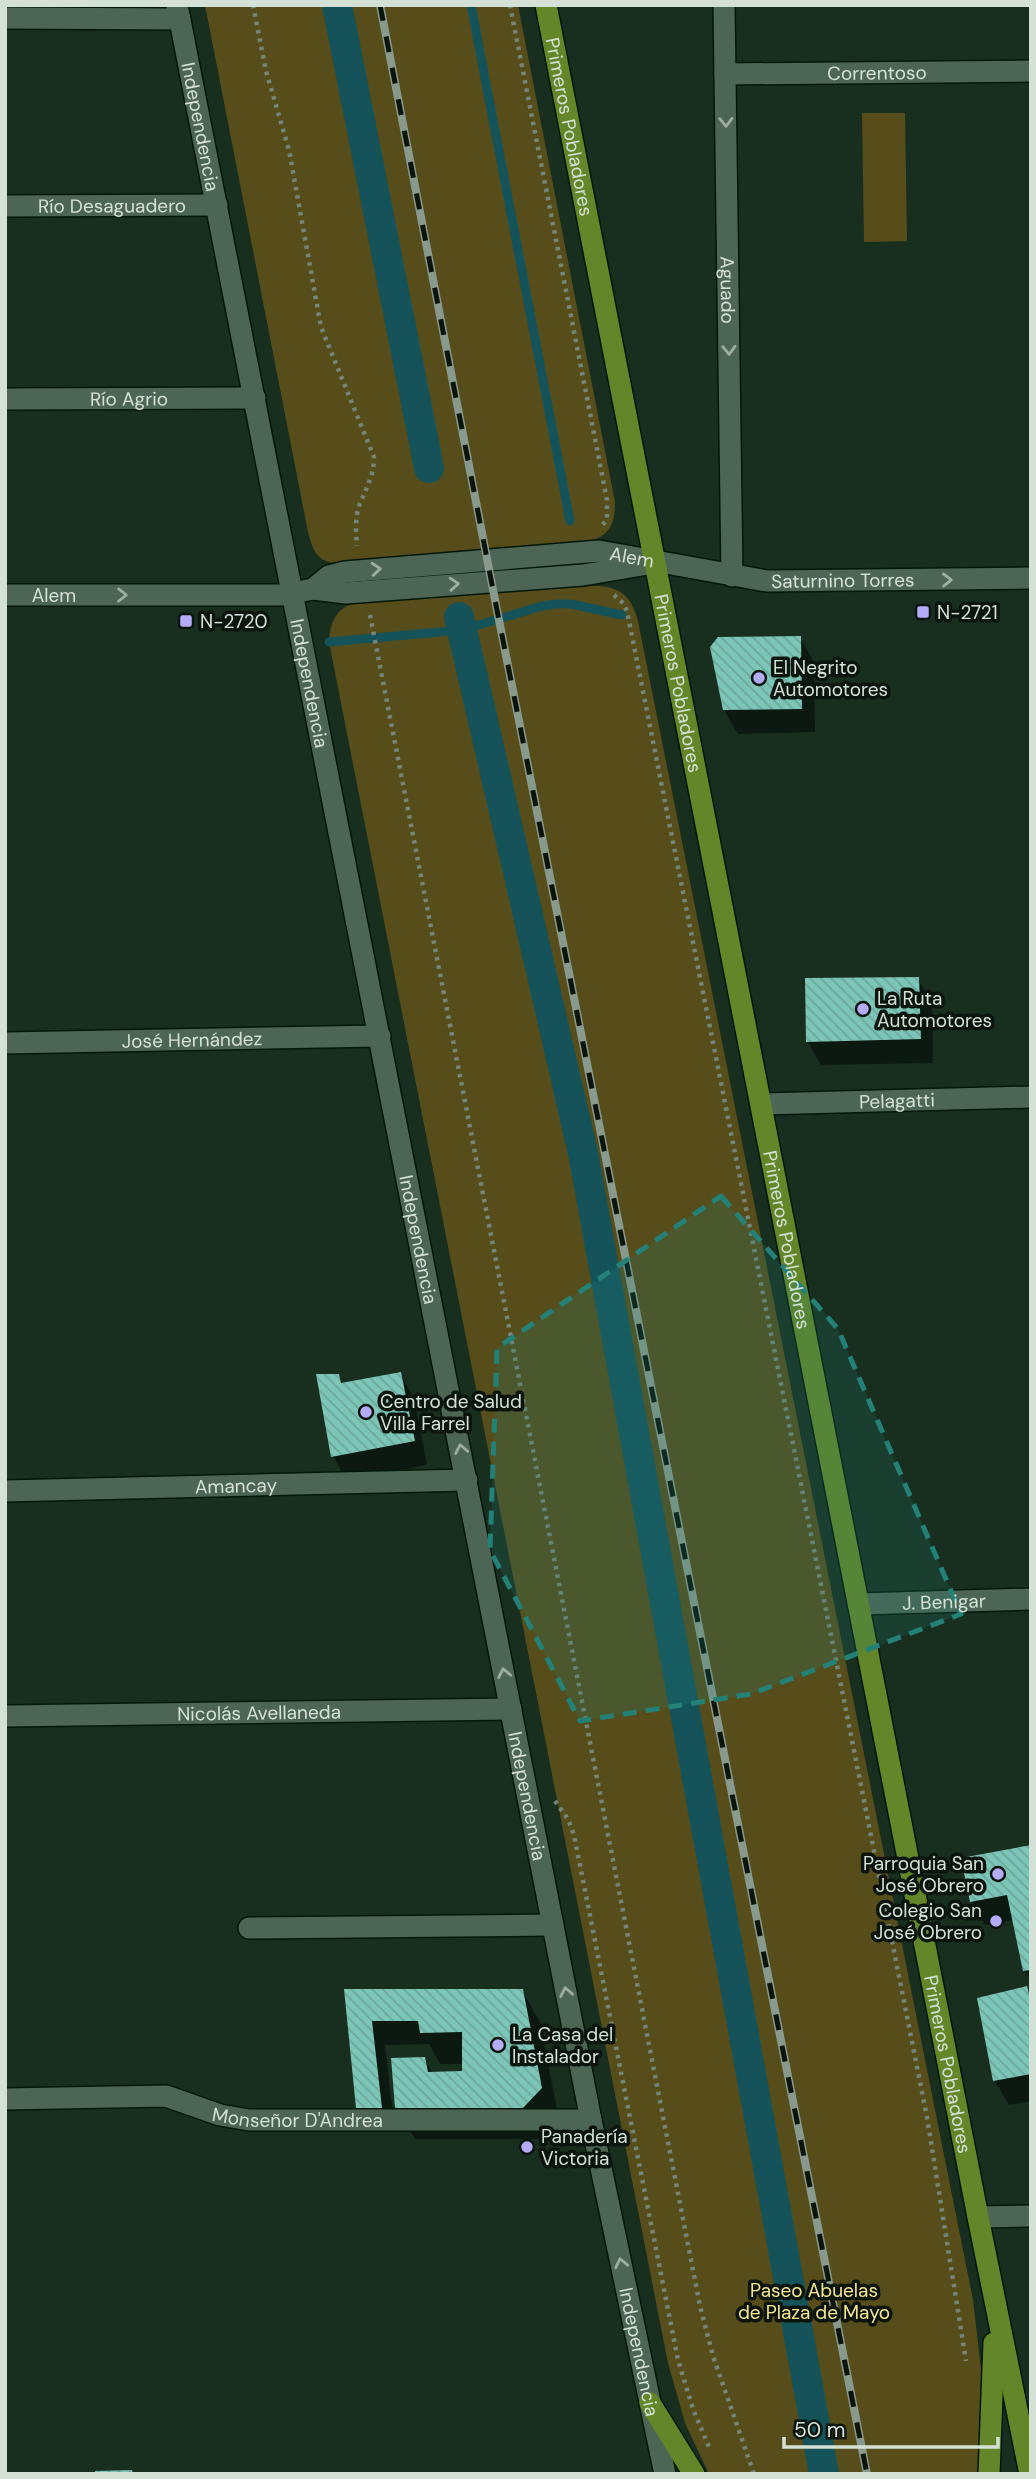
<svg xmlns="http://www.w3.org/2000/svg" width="1036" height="2479" font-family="'DM Sans',sans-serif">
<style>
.green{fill:#564d1a}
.shadow{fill:#0007}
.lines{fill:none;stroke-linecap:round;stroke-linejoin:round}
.stream{stroke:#15535b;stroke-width:9}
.canal{stroke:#15535b;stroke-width:30}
.building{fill:url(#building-back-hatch)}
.minor-casing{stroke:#021709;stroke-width:24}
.major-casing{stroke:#021709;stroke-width:24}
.path{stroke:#738679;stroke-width:4.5;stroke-dasharray:3.5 5;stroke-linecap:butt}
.minor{stroke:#4d6554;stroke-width:21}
.major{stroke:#638628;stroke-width:21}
.rail-casing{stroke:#889a8d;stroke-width:8}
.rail{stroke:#0b150e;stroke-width:5;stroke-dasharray:16;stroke-linecap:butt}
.oneway{stroke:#9dafa2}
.marked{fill:#238178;fill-opacity:0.2;stroke:#238178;stroke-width:5;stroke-dasharray:14 9;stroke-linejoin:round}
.poi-dot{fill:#b5acf8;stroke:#0b150e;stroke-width:2.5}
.labels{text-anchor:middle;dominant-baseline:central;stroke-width:7;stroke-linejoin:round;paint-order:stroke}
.street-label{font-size:19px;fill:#d3e1d6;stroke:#0b150e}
.poi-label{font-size:19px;fill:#d3e1d6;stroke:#0b150e;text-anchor:start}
.park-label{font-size:19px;fill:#f5e691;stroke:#0b150e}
</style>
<defs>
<pattern id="building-back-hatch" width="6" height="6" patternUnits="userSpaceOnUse" patternTransform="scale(1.75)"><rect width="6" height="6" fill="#7cc6b8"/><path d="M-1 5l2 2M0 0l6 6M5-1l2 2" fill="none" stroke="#6da69a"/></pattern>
</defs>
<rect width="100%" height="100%" fill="#182f20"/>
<!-- green -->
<g class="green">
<path d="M205,5H518L615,502C615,521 611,534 593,540L339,563C317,563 313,551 308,532Z"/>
<path d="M862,113H905L907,241L864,242Z"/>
<path d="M591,586C619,585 631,595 638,621L973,2300L981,2369V2474H709L685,2423L668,2363L329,642C330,619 338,606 361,601Z"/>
</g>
<!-- shadow -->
<g class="shadow">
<path d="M800,638L814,662L815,732L738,734L724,710Z"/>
<path d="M918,979L932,1003L933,1063L821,1065L807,1041Z"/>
<path d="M400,1374L414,1398L427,1465L346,1480L333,1456L338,1375L344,1385Z"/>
<path d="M1031,1847V1981L1025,1971L1014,1920L985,1925L971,1901Z"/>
<path d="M1026,1988L1031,1997V2101L1009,2105L995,2081Z"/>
<path d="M522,1990L540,2022L559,2120L541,2139H415L397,2108L424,2059L432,2073H464L463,2064H440L429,2044L385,2045L395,2132H371L357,2108L346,1991Z"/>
</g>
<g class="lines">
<!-- stream -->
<g class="stream">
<path d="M471,5L570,521"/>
<path d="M329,642L462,630L542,606L557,604H571L622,615"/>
</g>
<!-- canal -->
<g class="canal">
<path d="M337,5L429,468"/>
<path d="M459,617L583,1153L824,2474"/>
</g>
</g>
<!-- building -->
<g class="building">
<path d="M801,636L802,709L723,710L710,647L718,637Z"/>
<path d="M919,977L921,1039L806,1042L805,978Z"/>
<path d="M401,1372L415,1441L331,1457L316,1374H339L341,1383Z"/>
<path d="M1031,1845V1970L1023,1971L1007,1895L970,1902L961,1858Z"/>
<path d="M1027,1986L1031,2002V2074L993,2081L977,1998Z"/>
<path d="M344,1989H523L542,2088L523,2108H395L391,2058L425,2057L428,2072L462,2071V2032L420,2033L418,2021H372L382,2108H356Z"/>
<path d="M132,2470L133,2474H95V2471Z"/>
</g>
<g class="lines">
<!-- minor casing -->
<g class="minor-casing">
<g id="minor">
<path id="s1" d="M177,5L591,2120L665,2474"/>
<path id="s2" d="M724,5L732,576"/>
<path d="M5,18L180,19"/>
<path id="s3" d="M725,74L1031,71"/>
<path id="s4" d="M5,206L217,205"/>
<path id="s5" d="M5,399L255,398"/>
<path d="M313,589L346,593L583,575L648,564"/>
<path id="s6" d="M5,595H282L313,589L329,576L345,572L599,551L767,581L1031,578"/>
<path id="s7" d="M5,1043L380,1036"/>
<path id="s8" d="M762,1104L1031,1097"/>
<path id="s9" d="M5,1491L467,1480"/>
<path id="s10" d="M858,1604L1031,1599"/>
<path id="s11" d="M5,1716L511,1709"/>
<path d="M249,1928L553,1925"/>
<path id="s12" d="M5,2099L166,2096L220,2115L249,2120H591"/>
<path d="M978,2217L1031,2216"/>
</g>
</g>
<!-- major casing -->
<g class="major-casing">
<g id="major">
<path id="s13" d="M546,5L978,2217L1030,2474"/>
<path d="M650,2403L694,2474"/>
<path d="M989,2474L994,2343"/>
</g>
</g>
<!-- path -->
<g class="path">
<path d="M253,5L266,71L289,150L321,327L374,457C374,476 366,488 359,506C355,518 356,533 357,546"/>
<path d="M510,5L607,500V519L602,526"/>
<path d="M614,595L623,603L627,611L927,2117L966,2361"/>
<path d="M370,615L700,2306L713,2356L754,2474"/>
<path d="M555,1801L568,1819L574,1835L678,2360L693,2409L709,2447"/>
</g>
<!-- minor -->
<use href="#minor" class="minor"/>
<!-- major -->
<use href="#major" class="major"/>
<!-- rail casing -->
<g class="rail-casing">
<path id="rail" d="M380,5L495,600L867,2474"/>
</g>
<!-- rail -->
<use href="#rail" class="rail"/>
</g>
<!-- one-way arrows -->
<defs><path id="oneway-chevron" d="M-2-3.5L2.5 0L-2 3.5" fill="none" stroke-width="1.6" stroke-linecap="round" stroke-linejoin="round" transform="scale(1.75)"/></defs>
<g class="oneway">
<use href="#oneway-chevron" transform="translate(726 122) rotate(89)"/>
<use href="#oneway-chevron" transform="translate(729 350) rotate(89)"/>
<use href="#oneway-chevron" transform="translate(376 569) rotate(-5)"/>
<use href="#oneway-chevron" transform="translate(947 580) rotate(-1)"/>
<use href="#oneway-chevron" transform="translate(454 584) rotate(-4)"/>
<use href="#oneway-chevron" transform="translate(122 595)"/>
<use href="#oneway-chevron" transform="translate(461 1449) rotate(-101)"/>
<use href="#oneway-chevron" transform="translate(504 1673) rotate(-101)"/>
<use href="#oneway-chevron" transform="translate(566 1992) rotate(-101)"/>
<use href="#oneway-chevron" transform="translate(621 2263) rotate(-102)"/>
</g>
<!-- marked area -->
<path class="marked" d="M721,1196L838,1329L961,1614L751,1694L580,1721L490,1550L497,1348Z"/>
<!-- markers -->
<g class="poi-dot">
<rect x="916" y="605" width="14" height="14" rx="3.5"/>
<rect x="179" y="614" width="14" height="14" rx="3.5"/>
<circle cx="759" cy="678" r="7"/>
<circle cx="863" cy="1009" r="7"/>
<circle cx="366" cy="1412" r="7"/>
<circle cx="998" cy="1874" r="7"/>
<circle cx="996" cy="1921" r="7"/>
<circle cx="498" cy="2045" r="7"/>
<circle cx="527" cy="2147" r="7"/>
</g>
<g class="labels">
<!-- street labels -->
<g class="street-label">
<text stroke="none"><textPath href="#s3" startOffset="152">Correntoso</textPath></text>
<text stroke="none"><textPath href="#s1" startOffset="124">Independencia</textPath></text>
<text stroke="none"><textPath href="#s13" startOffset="124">Primeros Pobladores</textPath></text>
<text stroke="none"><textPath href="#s4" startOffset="107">Río Desaguadero</textPath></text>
<text stroke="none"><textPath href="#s2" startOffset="285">Aguado</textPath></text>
<text stroke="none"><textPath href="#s5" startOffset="124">Río Agrio</textPath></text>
<text stroke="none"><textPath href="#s6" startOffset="634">Alem</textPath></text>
<text stroke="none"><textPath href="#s6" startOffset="847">Saturnino Torres</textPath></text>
<text stroke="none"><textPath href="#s6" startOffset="49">Alem</textPath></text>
<text stroke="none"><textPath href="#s1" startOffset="691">Independencia</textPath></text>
<text stroke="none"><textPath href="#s13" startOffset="691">Primeros Pobladores</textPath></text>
<text stroke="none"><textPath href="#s7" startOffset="187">José Hernández</textPath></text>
<text stroke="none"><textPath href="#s8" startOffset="135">Pelagatti</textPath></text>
<text stroke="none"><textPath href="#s1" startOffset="1258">Independencia</textPath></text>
<text stroke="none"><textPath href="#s13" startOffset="1258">Primeros Pobladores</textPath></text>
<text stroke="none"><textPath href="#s9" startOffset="231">Amancay</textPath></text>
<text stroke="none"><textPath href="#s10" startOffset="86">J. Benigar</textPath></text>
<text stroke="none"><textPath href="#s11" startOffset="254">Nicolás Avellaneda</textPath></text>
<text stroke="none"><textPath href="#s1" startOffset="1825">Independencia</textPath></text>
<text stroke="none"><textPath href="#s13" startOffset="2098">Primeros Pobladores</textPath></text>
<text stroke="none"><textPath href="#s12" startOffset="296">Monseñor D'Andrea</textPath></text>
<text stroke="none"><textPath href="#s1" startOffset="2392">Independencia</textPath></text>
</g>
<!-- poi labels -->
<g class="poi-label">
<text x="937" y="612">N-2721</text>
<text x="200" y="621">N-2720</text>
<text x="773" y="667">El Negrito<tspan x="773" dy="22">Automotores</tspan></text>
<text x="877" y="998">La Ruta<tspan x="877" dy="22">Automotores</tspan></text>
<text x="380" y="1401">Centro de Salud<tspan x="380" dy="22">Villa Farrel</tspan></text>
<text x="984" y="1863" text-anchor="end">Parroquia San<tspan x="984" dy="22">José Obrero</tspan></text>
<text x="982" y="1910" text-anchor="end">Colegio San<tspan x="982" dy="22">José Obrero</tspan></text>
<text x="512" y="2034">La Casa del<tspan x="512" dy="22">Instalador</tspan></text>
<text x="541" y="2136">Panadería<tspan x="541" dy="22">Victoria</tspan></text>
</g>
<!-- park labels -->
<g class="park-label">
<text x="814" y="2290">Paseo Abuelas<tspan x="814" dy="22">de Plaza de Mayo</tspan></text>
</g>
</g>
<!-- border -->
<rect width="1036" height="2479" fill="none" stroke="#d3e1d6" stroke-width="14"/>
<!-- scale -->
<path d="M784 2437v10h214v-10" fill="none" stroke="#d3e1d6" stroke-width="3.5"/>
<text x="794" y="2437" font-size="21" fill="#d3e1d6" stroke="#0b150e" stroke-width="5" paint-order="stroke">50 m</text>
</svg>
